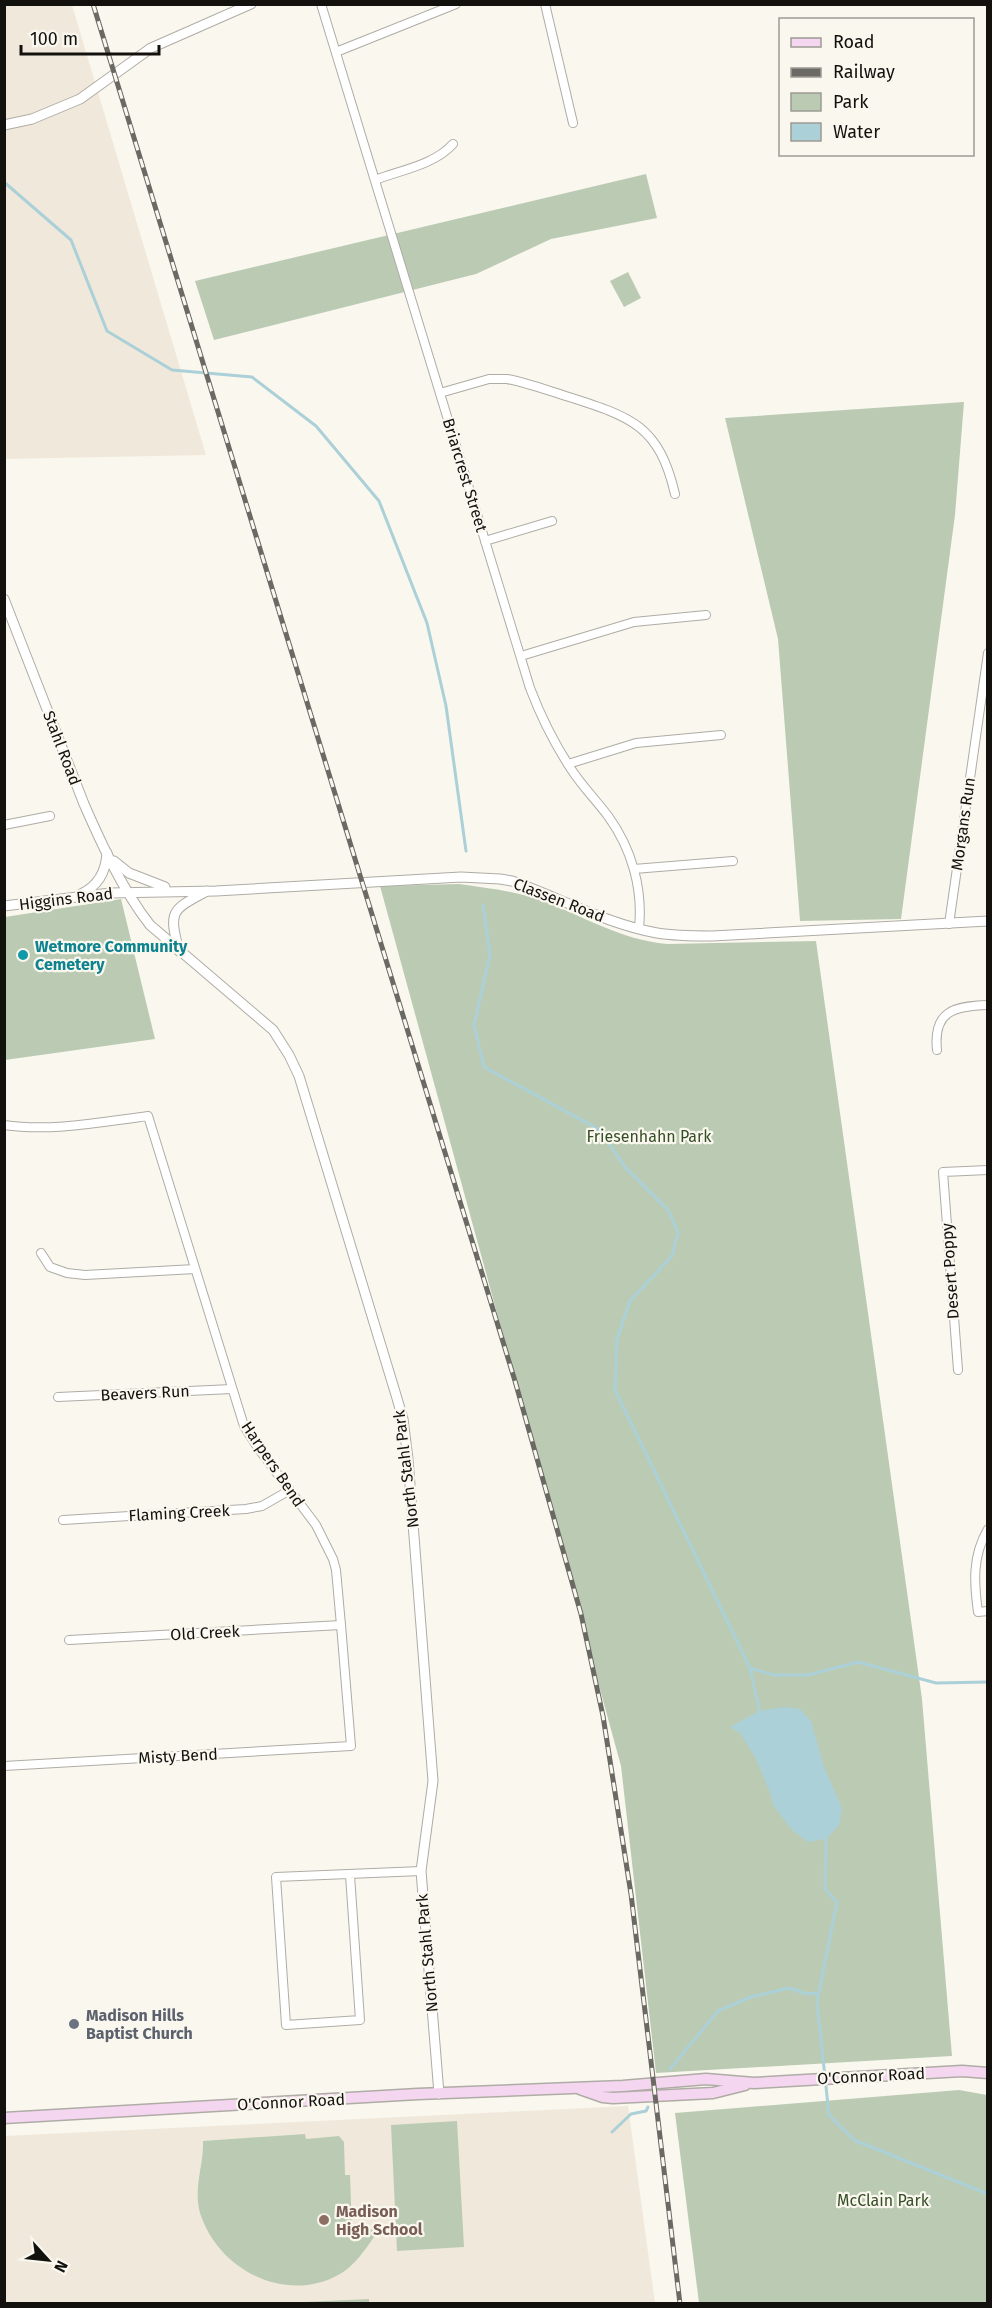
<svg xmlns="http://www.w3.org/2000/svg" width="992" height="2308" font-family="'Fira Sans',sans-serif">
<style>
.built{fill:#f0e9db}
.green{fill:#bbcbb3}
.water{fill:#abd0d8}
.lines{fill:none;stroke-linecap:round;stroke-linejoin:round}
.stream{stroke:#abd0d8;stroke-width:3}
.minor-casing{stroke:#afaca5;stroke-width:10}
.tertiary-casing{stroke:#afaca5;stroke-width:11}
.secondary-casing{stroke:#afaca5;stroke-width:13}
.minor{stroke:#fff;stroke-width:8}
.tertiary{stroke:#fff;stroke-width:9}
.secondary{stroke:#f5d6f0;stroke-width:10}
.rail-casing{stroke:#6a6964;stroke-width:5}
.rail{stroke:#faf7ef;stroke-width:3;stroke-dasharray:9;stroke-linecap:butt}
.culture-dot{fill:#0f9aa8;stroke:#faf7ef;stroke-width:2}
.worship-dot{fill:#6b7280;stroke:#faf7ef;stroke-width:2}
.education-dot{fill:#8d6e63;stroke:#faf7ef;stroke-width:2}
.labels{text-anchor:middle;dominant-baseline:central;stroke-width:4.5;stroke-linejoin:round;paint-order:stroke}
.street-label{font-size:16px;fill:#12110e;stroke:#faf7ef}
.culture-label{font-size:16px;font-weight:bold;fill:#0d838f;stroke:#faf7ef;text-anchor:start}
.park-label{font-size:16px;fill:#354e26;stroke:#faf7ef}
.worship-label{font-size:16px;font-weight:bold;fill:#5b616d;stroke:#faf7ef;text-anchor:start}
.education-label{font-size:16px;font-weight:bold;fill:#785e54;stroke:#faf7ef;text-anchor:start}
</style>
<rect width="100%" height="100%" fill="#faf7ef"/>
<!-- built -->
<g class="built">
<path d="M4,5H72L206,455L5,459Z"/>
<path d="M628,2106L655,2303H5L4,2136Z"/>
</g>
<!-- green -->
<g class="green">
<path d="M646,174L657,218L551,239L476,274L214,340L195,281Z"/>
<path d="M628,272L641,298L624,307L610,281Z"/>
<path d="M964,402L955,515L901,919L800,921L778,639L725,418Z"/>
<path d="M459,884C487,888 514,891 541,900C583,916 621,940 667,944L816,941L922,1699L952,2056L656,2073L621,1766L380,886Z"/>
<path d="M121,899L155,1039L5,1060V917Z"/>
<path d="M959,2090L987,2095V2303H699L675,2113Z"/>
<path d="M457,2121L464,2247L397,2251L391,2125Z"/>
<path d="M305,2134L306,2139L339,2136L344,2142L345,2175H350L352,2230L373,2229L374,2237C365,2250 354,2266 340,2274C286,2305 218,2270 200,2213C193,2187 204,2165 203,2141Z"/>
<path d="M369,2299V2303H282Z"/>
</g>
<!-- water -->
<path class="water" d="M784,1707L800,1709L811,1721L824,1767L842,1808L839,1825L826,1839L808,1842L791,1829L773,1805L771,1795L756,1759L740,1733L730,1727L759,1711Z"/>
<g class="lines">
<!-- stream -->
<g class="stream">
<path d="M4,182L71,240L107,331L172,370L252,377L316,426L379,501L427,623L446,706L466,851"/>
<path d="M483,905L490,955L474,1025L484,1067L600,1130L625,1167L668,1210L678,1232L672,1256L630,1301L617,1339L615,1390L750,1668L760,1713"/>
<path d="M750,1668L774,1675H808L858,1662L936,1683L988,1682"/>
<path d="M826,1838L825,1889L837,1902L817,2002L829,2115L854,2140L988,2194"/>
<path d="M670,2069L718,2011L751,1997L789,1988L807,1994L818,1993"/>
<path d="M612,2132L631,2114L646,2111L648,2107"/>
</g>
<!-- minor casing -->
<g class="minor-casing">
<g id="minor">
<path d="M321,4L530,688C541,717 554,743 571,769C582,786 596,800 608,816C632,849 643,889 639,928"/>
<path d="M545,4L573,123"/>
<path d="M336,52L456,4"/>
<path d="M375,180C401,170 434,165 453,144"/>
<path d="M440,393L489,379H507C528,383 549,391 569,397C632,417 659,426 675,494"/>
<path d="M485,541L552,521"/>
<path d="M521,656L634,622L706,615"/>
<path d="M568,764L636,743L721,735"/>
<path d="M4,825L50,816"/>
<path d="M634,869L733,861"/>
<path d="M949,924L988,653"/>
<path d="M937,1050C933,1011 954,1006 988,1005"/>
<path d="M4,1125C52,1132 101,1122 148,1116L244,1426L258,1448L316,1525L333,1559L336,1570L341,1625L351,1746L4,1766"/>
<path d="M41,1253L50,1267L67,1273L85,1275L195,1269"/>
<path d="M958,1370L943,1172L988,1170"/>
<path d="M58,1397L232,1389"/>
<path d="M63,1520L246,1509L262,1506L290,1490"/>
<path d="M988,1529C972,1556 974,1583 978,1612L988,1611"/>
<path d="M69,1640L341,1625"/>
<path d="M350,1875L360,2020L286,2025L276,1877L421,1871"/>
</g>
</g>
<!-- tertiary casing -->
<g class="tertiary-casing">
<g id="tertiary">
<path d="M4,125L32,119L80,99L151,48L251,4"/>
<path d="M4,599L84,804C102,845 122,889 150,925L273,1030L289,1055L299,1076L396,1395L403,1419L408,1459L433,1781L421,1871L439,2094"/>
<path d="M114,861L129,873L165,887"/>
<path d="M81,894C98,886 106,871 107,853"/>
<path d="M4,906L110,893L216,891L461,877L500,879L512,881C560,898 607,924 657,933C675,936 694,936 712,936L988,921"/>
<path d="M179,951C168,910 172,910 207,891"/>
</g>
</g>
<!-- secondary casing -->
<g class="secondary-casing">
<g id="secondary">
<path d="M580,2089L603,2097L613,2098L713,2093L745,2085"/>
<path d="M4,2118L418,2094L623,2086L706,2079L754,2083L962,2071L988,2073"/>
</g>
</g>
<!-- minor -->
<use href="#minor" class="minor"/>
<!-- tertiary -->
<use href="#tertiary" class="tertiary"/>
<!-- secondary -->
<use href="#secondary" class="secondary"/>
<!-- rail casing -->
<g class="rail-casing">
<path id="rail" d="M93,4L515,1381L581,1614L603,1716L631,1894L680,2304"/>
</g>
<!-- rail -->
<use href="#rail" class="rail"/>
</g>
<!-- markers -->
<circle class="culture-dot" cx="23" cy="955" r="6"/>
<circle class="worship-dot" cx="74" cy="2024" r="6"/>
<circle class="education-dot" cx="324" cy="2220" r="6"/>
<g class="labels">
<!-- street labels -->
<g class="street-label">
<text transform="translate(465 475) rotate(73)">Briarcrest Street</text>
<text transform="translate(62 748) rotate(69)">Stahl Road</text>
<text transform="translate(963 824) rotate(-82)">Morgans Run</text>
<text transform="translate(66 899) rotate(-7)">Higgins Road</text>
<text transform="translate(559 900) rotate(21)">Classen Road</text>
<text transform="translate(950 1271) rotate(-94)">Desert Poppy</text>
<text transform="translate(145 1393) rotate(-3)">Beavers Run</text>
<text transform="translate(273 1464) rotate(56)">Harpers Bend</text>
<text transform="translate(406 1469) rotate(-97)">North Stahl Park</text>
<text transform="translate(179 1513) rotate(-3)">Flaming Creek</text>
<text transform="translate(205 1633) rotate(-3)">Old Creek</text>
<text transform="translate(178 1756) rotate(-3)">Misty Bend</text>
<text transform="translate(427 1953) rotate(-95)">North Stahl Park</text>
<text transform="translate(871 2076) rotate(-3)">O'Connor Road</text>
<text transform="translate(291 2102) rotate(-3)">O'Connor Road</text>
</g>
<!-- culture labels -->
<g class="culture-label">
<text x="35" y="946">Wetmore Community<tspan x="35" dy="18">Cemetery</tspan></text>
</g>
<!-- park labels -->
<g class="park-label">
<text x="649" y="1136">Friesenhahn Park</text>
<text x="883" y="2200">McClain Park</text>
</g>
<!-- worship labels -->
<g class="worship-label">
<text x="86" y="2015">Madison Hills<tspan x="86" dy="18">Baptist Church</tspan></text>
</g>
<!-- education labels -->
<g class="education-label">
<text x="336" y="2211">Madison<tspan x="336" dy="18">High School</tspan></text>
</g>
</g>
<!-- border -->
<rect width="992" height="2308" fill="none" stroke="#12110e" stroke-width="12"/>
<!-- legend -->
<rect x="779" y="18" width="195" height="138" fill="#faf7ef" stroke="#9d9b95" stroke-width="1.5"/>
<rect x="791" y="38" width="30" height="9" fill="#f5d6f0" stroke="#9d9b95" stroke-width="1.5"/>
<text x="833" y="48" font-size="18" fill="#12110e">Road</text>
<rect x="791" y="68" width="30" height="9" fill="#6a6964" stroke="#9d9b95" stroke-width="1.5"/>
<text x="833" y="78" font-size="18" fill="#12110e">Railway</text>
<rect x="791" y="93" width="30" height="18" fill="#bbcbb3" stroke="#9d9b95" stroke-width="1.5"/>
<text x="833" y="108" font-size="18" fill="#12110e">Park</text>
<rect x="791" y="123" width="30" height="18" fill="#abd0d8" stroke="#9d9b95" stroke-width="1.5"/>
<text x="833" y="138" font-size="18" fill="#12110e">Water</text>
<!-- north arrow -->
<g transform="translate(48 2260) rotate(117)" stroke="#faf7ef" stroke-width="4.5" paint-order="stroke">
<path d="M0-4.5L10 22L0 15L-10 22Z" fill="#12110e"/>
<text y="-9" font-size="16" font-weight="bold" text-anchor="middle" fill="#12110e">N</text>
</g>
<!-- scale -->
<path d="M21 45v9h138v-9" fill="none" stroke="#12110e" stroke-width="3"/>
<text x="30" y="45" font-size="18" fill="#12110e" stroke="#faf7ef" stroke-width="4.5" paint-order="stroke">100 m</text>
</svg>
